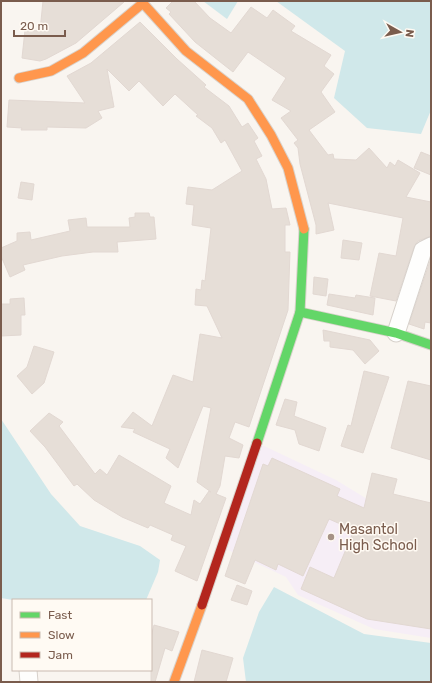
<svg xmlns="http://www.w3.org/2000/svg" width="432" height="683" font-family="Rubik,sans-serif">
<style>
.education{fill:#f6eef6}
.water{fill:#d0e8ea}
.building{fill:#e6ded7;stroke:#e2d8d2}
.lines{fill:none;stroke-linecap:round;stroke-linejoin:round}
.street-casing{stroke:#d7d1cb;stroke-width:19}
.fast-casing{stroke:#d9d2cb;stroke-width:11}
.slow-casing{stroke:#d9d2cb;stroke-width:11}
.jam-casing{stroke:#d9d2cb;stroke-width:11}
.street{stroke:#fefefd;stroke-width:17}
.fast{stroke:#63d668;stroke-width:9}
.slow{stroke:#ff974d;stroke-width:9}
.jam{stroke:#b3261e;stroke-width:9}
.poi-dot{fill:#a69286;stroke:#fffaf3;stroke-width:1.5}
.labels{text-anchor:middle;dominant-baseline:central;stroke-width:3;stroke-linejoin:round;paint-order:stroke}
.poi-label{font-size:14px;fill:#7a5c4d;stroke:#fffaf3;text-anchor:start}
</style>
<rect width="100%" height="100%" fill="#f9f5f0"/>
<!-- education -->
<path class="education" d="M262,445L336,480L395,516L431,525V638L374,629L298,595L286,577L226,549Z"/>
<!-- water -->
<g class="water">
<path d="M203,1H238L227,19Z"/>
<path d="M276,1H431V110L421,134L367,128L334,98L345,51Z"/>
<path d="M1,419L51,494L80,526L140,546L160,560L158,572L146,600H13L1,598Z"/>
<path d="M274,587L364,634L431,643V682H246L243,658L259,612Z"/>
</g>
<!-- building -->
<g class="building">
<path d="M43,1H123L124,2L76,43L46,59L40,61L22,58L25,30L40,31Z"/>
<path d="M173,1H194L210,18L231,33L251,7L267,18L273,10L295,26L291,31L331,55L324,66L334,74L321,92L335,112L309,130L328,155L333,154L334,159L356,160L369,148L387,168L390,162L395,166L398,160L420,173L406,197L431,202V236L418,241L414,247L396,301L370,296L379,253L396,256L403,218L328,203L334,230L316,234V225L300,164L298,148L294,143L298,140L281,118L291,111L272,100L286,78L248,52L233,72L195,42L169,14L171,12L166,8Z"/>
<path d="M140,22L177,59L206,85L204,87L229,106L242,127L248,123L258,138L254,141L262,156L256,159L266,179L272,209L286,208L290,225H285V252H290L288,310L249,427L235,422L229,438L243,445L239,458L225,456L220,486L216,494L226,498L197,581L175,571L186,546L171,540L173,535L150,525L148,528L122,517L94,500L77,484L74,486L45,447L30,431L49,413L63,422L59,426L95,474L100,469L107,475L119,455L171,486L164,503L191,515L194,500L200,504L209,491L211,492L197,482L211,408L203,406L178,468L166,458L170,449L133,432L135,429L121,427L133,412L152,426L173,375L193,382L200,334L222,338L207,306L195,305L196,289L201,290L202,280L205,281L211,228L192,225L194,205L186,204L188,187L212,190L242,171L225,140L221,143L212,128L196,116L198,115L175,94L163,106L139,81L129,91L107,69L114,107L98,111L102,118L86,128L47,127V130H21L22,128L7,127L9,100L85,103L67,76L91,63Z"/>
<path d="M421,152L431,156V175L414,168Z"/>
<path d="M21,182L34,184L32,200L18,198Z"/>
<path d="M135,213H149L150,217H154L156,239L117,242L118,252H93L62,256L23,265L25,270L10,277L1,256V248L17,241V233L30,232L31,240L70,231L68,220L86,218L87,227H130L129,218L135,217Z"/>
<path d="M343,240L362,243L359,260L341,258Z"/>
<path d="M431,258V323L425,322L424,329L409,324Z"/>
<path d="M314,277L328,279L326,296L313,294Z"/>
<path d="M329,294L355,298L356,295L375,298L373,315L327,305Z"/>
<path d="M24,298L25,315H21V335L1,336V304H10V299Z"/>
<path d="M323,330L370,340L379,351L365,364L353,350L330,347V341H324Z"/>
<path d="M34,346L54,352L44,383L32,394L17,376L27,367Z"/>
<path d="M364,371L389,377L363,453L341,446L348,425L351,426Z"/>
<path d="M408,381L431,386V460L391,448Z"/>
<path d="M285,399L297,402L294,416L326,428L319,451L299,444L295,430L276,425Z"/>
<path d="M272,458L340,489L337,496L364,508L372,473L397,479L393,494L431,503V629L367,619L301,589L310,567L334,578L354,530L329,519L303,576L278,564L276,570L255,560L245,584L225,576L263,464L268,466Z"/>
<path d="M237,585L252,591L247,605L231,600Z"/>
<path d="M154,625L179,632L172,651L165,648L155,682H151V637Z"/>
<path d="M202,650L233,658L226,682H194Z"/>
</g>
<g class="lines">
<!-- street casing -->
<g class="street-casing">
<g id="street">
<path d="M396,333L423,250L431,246"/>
<path d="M28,670L29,682"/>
</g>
</g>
<!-- fast casing -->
<g class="fast-casing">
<g id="fast">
<path d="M300,312L396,333L431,345"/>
<path d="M257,443L300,312L304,229"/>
</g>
</g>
<!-- slow casing -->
<g class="slow-casing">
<g id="slow">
<path d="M141,1L186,51L248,99L271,135L288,168L304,229"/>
<path d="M19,78L51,71L83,53L143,3"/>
<path d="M174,682L202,605"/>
</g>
</g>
<!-- jam casing -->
<g class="jam-casing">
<path id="jam" d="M202,605L257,443"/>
</g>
<!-- street -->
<use href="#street" class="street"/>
<!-- fast -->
<use href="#fast" class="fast"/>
<!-- slow -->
<use href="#slow" class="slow"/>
<!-- jam -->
<use href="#jam" class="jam"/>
</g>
<!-- markers -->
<circle class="poi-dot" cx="331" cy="537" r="4"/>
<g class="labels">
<!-- poi labels -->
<g class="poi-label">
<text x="339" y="529">Masantol<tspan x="339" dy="16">High School</tspan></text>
</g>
</g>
<!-- border -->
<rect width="432" height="683" fill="none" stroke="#7a5c4d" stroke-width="4"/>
<!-- legend -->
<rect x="12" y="599" width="140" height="72" fill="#fffaf3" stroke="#cabbb1"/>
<rect x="20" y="612" width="20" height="6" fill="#63d668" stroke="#cabbb1"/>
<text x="48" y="619" font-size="12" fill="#7a5c4d">Fast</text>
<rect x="20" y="632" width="20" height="6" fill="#ff974d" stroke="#cabbb1"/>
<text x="48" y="639" font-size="12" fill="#7a5c4d">Slow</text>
<rect x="20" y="652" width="20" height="6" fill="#b3261e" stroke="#cabbb1"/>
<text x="48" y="659" font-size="12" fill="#7a5c4d">Jam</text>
<!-- north arrow -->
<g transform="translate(400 32) rotate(98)" stroke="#fffaf3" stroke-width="3" paint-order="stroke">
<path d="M0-3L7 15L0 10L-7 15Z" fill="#7a5c4d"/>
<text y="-6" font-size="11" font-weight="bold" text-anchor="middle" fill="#7a5c4d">N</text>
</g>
<!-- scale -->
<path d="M14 30v6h51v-6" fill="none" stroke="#7a5c4d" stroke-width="2"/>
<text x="20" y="30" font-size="12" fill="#7a5c4d" stroke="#fffaf3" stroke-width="3" paint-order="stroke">20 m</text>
</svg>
